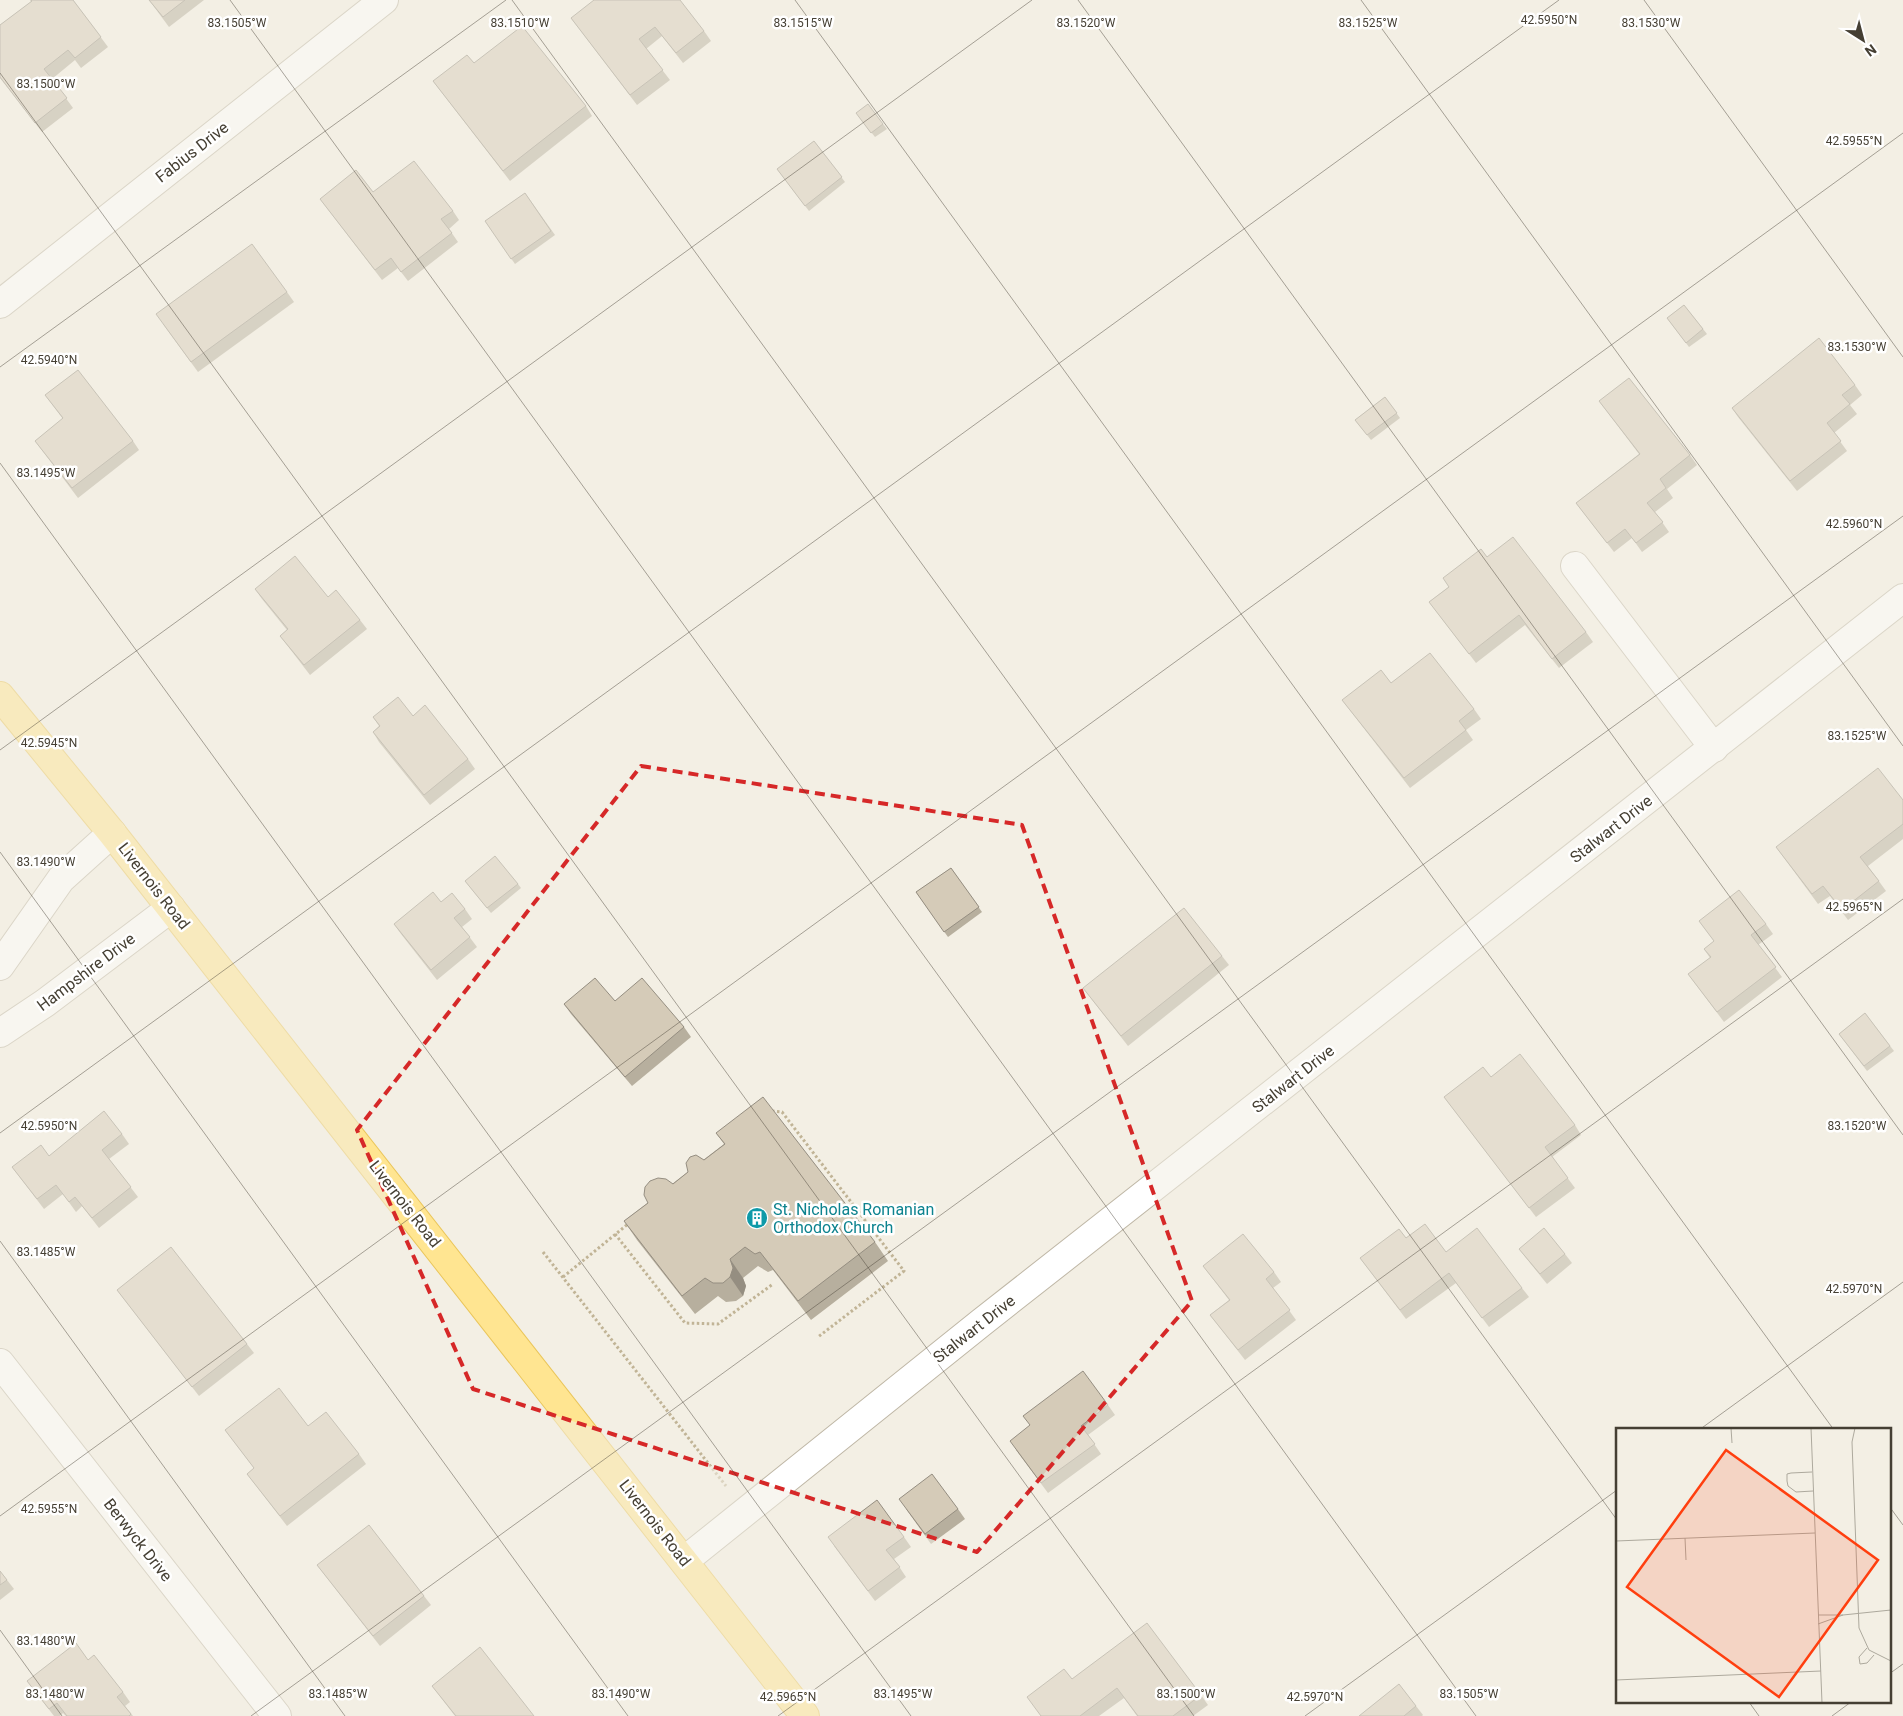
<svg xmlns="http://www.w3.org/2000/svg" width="1903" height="1716" font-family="Roboto,sans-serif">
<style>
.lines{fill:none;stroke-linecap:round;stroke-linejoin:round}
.minor-casing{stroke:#bfb7a6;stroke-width:30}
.major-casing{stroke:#eac65b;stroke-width:30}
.path{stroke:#c1b496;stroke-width:3;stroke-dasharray:2.5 2.5;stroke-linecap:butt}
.minor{stroke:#fff;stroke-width:28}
.major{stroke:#ffe591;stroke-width:28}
.wall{fill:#b7af9e}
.shaded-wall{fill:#958e81}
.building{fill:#d5cbb8;stroke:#958e81}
.marked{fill:none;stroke:#d62828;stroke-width:4;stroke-dasharray:10 6;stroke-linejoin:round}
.ticks{fill:none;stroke:#453f33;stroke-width:1;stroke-opacity:0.45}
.labels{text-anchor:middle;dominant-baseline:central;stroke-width:5;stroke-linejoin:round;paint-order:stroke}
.street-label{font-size:16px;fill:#453f33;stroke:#fff}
.culture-label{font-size:16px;fill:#0d838f;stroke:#fff;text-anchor:start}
.inset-road{fill:none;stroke:#ada99d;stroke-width:1}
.view{fill:#ff3f0f;fill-opacity:0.15;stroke:#ff3f0f;stroke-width:2.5}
.inset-edge{fill:none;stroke:#453f33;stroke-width:2.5}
.ticks-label{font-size:12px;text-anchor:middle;fill:#453f33;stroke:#fff;stroke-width:5;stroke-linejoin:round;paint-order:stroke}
</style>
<rect width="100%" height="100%" fill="#f3efe4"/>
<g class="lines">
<!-- minor casing -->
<g class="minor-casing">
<g id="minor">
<path d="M0,304L384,0"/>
<path d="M1575,566L1714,748"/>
<path d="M0,966L61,879L112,833"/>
<path d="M0,1033L45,1003L171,908"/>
<path d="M0,1363L277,1716"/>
<path d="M684,1561L982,1322L1903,598"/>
</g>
</g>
<!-- major casing -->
<g class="major-casing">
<path id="major" d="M0,696L112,833L805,1716"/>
</g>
<!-- path -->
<g class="path">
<path d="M772,1111L782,1112L904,1271L818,1337"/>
<path d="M615,1234L685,1323L718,1324L773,1284"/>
<path d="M543,1252L726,1486"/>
<path d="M563,1277L628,1224"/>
</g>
<!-- minor -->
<use href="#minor" class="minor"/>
<!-- major -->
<use href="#major" class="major"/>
</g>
<!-- wall -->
<g class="wall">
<path d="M30,0H73L108,47L81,68L75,60L52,79L73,108L42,132L0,78V25L31,2Z"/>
<path d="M149,0H204L169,27Z"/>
<path d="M571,18L704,31L711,41L683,63L662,36L646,49L670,80L637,105Z"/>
<path d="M474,63L586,106L592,116L510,181L433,81Z"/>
<path d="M860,118L883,124L887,129L875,137Z"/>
<path d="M814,141L845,182L809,211L777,169Z"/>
<path d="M373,192L453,211L459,220L449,229L458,242L408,281L398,268L382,280L320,199Z"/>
<path d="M525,193L555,235L515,264L485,221Z"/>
<path d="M287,292L294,302L198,372L163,324Z"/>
<path d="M1684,305L1707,334L1689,347L1667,318Z"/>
<path d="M1855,385L1862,395L1850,405L1857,414L1834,433L1847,451L1797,491L1738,417L1732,408Z"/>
<path d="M45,395L133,441L139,450L78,498L35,441L63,419Z"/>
<path d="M1385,397L1400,418L1371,440L1355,420Z"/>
<path d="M1599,401L1690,455L1697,465L1667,489L1673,498L1655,512L1669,532L1642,552L1632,538L1614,552L1576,503L1639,454Z"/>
<path d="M1487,557L1586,632L1593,642L1559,668L1525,625L1476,663L1429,602Z"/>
<path d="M255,589L328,597L360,620L367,629L310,675L280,636L287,630L262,599Z"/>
<path d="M1391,683L1474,709L1481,719L1466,730L1473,740L1410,788L1342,700Z"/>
<path d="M413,716L468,759L475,769L430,805L379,742L373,732L379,726L373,717Z"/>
<path d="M1903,800V839L1868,866L1886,891L1848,920L1830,896L1818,904L1776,847Z"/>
<path d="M951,868L982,912L948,937L916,892Z"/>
<path d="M465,881L518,884L521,888L491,913Z"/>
<path d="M441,902L465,909L472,919L462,927L477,947L437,980L401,934L394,924Z"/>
<path d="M1699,921L1766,924L1773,934L1758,945L1782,977L1724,1022L1688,974L1710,958L1704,949L1714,941Z"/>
<path d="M1222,956L1229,965L1128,1046L1083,988Z"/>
<path d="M615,1001L684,1027L691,1037L632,1086L571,1014L564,1004Z"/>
<path d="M1865,1013L1894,1051L1867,1071L1839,1034Z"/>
<path d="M1491,1077L1575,1125L1581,1135L1552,1157L1575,1188L1536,1217L1444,1097Z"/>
<path d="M716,1133L875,1242L888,1261L811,1320L773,1270L768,1272L758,1266L743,1278L746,1286L743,1296L736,1301L726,1302L718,1296L695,1314L637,1240L624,1221L724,1144Z"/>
<path d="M122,1134L129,1144L109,1159L138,1197L99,1228L82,1206L76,1212L63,1194L44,1209L12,1167Z"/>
<path d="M1406,1238L1446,1252L1522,1288L1529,1297L1489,1327L1456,1283L1406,1319L1360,1258Z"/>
<path d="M1519,1249L1565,1254L1572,1263L1547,1284L1526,1258Z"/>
<path d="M1203,1266L1274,1272L1281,1282L1273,1288L1296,1320L1245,1360L1210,1315L1229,1300Z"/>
<path d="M117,1290L247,1344L254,1353L199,1396Z"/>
<path d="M1108,1405L1115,1415L1088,1435L1101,1454L1048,1493L1016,1450Z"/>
<path d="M308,1426L359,1454L366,1464L287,1526L247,1474L254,1468L225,1430Z"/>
<path d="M906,1509H958L965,1519L931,1544Z"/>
<path d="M904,1537L911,1547L894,1559L906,1577L875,1601L834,1546Z"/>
<path d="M317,1565L424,1596L431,1605L380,1646Z"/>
<path d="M0,1571L14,1589L0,1600Z"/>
<path d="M88,1660L123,1692L130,1702L125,1706L133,1716H66L63,1713L60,1716H54L27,1681Z"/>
<path d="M1072,1679L1201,1695L1208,1705L1193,1716H1137L1124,1698L1099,1716H1040Z"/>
<path d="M432,1686L534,1716H455Z"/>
<path d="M1416,1706L1423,1715L1422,1716H1359Z"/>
</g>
<!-- shaded-wall -->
<path class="shaded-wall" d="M730,1259L743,1278L746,1286L743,1296L730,1277Z"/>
<!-- building -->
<g class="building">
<path d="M31,0H73L101,37L75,58L68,50L44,69L67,98L35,123L0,77V25L32,1Z"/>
<path d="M149,0H185L163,17Z"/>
<path d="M594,0H680L704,31L676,53L655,27L639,39L663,70L630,95L571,18Z"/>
<path d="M522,26L586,106L503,171L433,81L467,55L474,63Z"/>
<path d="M868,104L883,124L871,133L856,113Z"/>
<path d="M814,141L842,177L805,206L777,169Z"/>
<path d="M414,161L453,211L441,219L452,233L401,272L391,258L375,270L320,199L356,170L373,192Z"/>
<path d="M525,193L551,231L511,259L485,221Z"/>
<path d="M252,244L287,292L191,362L156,314Z"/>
<path d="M1684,305L1703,329L1686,343L1667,318Z"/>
<path d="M1819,338L1855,385L1842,395L1850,404L1827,423L1841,441L1790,481L1732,408Z"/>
<path d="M78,370L133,441L72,488L35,441L63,418L45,395Z"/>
<path d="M1629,378L1690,455L1660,479L1666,488L1647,503L1663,522L1636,543L1625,529L1607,543L1576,503L1640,454L1599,401Z"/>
<path d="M1385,397L1397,413L1367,435L1355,420Z"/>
<path d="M1513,537L1586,632L1552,659L1519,615L1469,654L1429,602L1449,587L1443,578L1481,549L1487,557Z"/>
<path d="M295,556L328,597L336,590L360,620L304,665L280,636L288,629L255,589Z"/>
<path d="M1430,653L1474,709L1459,721L1466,730L1404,778L1342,700L1381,670L1391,683Z"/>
<path d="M398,697L413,716L425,705L468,759L424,795L373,732L380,726L373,717Z"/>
<path d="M1878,768L1903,800V824L1860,857L1879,881L1842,910L1823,886L1812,894L1776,847Z"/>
<path d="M495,856L518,884L487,908L465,881Z"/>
<path d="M951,868L979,907L944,932L916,892Z"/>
<path d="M1739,890L1766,924L1751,935L1776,967L1717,1012L1688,974L1711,957L1704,949L1714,941L1699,921Z"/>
<path d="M433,892L441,902L452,893L465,909L454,918L470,937L431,970L394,924Z"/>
<path d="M1184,908L1222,956L1121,1036L1083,988Z"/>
<path d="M595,978L615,1001L642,978L684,1027L625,1077L564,1004Z"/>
<path d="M1865,1013L1890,1046L1864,1066L1839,1034Z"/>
<path d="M1520,1054L1575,1125L1545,1147L1568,1178L1529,1208L1444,1097L1483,1067L1491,1077Z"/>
<path d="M763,1097L875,1242L798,1301L760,1252L755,1254L745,1247L730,1259L733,1268L730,1277L723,1283H713L705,1278L682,1296L624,1221L648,1203L644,1195L645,1187L650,1181L658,1178L666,1179L673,1184L688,1172L686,1163L690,1157L696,1155L704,1160L725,1144L716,1133Z"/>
<path d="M104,1111L122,1134L102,1150L131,1187L92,1218L75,1197L69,1202L56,1185L37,1199L12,1167L41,1145L49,1156Z"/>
<path d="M1425,1224L1446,1252L1477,1228L1522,1288L1482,1318L1449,1273L1400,1310L1360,1258L1399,1229L1406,1238Z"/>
<path d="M1544,1228L1565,1254L1540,1274L1519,1249Z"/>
<path d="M1243,1234L1274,1272L1266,1279L1290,1310L1238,1350L1210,1315L1230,1300L1203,1266Z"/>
<path d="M171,1247L247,1344L192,1387L117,1290Z"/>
<path d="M1083,1371L1108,1405L1081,1426L1095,1444L1041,1483L1010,1441L1030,1425L1023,1416Z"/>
<path d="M279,1388L308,1426L326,1412L359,1454L280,1516L247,1474L254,1468L225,1430Z"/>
<path d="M932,1474L958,1509L925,1534L899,1499Z"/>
<path d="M877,1500L904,1537L886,1550L900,1567L868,1591L828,1537Z"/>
<path d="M369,1525L424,1596L373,1636L317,1565Z"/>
<path d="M0,1571L7,1580L0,1585Z"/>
<path d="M1147,1623L1201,1695L1173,1716H1138L1117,1688L1080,1716H1041L1027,1697L1064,1669L1072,1679Z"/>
<path d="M76,1643L88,1660L94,1655L123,1692L117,1697L131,1714L129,1716H67L57,1703L49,1709L27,1681Z"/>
<path d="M480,1647L534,1716H456L432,1686Z"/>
<path d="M1399,1684L1416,1706L1404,1716H1359Z"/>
</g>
<!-- marked area -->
<path d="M0 0H1903V1716H0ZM641,766L1022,825L1192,1301L977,1552L473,1389L357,1130Z" fill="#f3efe4" fill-opacity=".55" fill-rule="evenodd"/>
<path class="marked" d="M641,766L1022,825L1192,1301L977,1552L473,1389L357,1130Z"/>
<!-- ticks -->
<path class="ticks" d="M230,0L1476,1716M512,0L1617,1520M795,0L1834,1430M1078,0L1903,1135M1361,0L1903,746M1644,0L1903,357M0,73L1194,1716M0,367L506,0M0,463L911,1716M0,750L1032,0M0,852L628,1716M0,1133L1559,0M0,1241L345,1716M1699,1430L1903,1282M1889,1506L1903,1525M0,1516L1903,133M0,1630L62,1716M1889,1674L1903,1664M1749,1702L1759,1716M251,1716L1903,516M778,1716L1903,899M1305,1716L1617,1490M1832,1716L1851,1702"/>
<!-- icons -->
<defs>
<g id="building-disc" transform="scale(1.125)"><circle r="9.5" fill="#0f9aa8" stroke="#fff"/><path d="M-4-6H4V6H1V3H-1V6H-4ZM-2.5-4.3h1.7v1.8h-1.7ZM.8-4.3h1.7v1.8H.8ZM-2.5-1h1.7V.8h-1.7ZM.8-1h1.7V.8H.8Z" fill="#fff"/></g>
</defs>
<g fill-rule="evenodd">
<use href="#building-disc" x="757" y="1218"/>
</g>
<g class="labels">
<!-- street labels -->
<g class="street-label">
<text transform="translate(192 152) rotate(-38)">Fabius Drive</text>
<text transform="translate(1611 829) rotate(-38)">Stalwart Drive</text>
<text transform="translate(154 886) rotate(52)">Livernois Road</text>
<text transform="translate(86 972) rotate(-37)">Hampshire Drive</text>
<text transform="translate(1293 1079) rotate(-38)">Stalwart Drive</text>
<text transform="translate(405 1204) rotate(52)">Livernois Road</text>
<text transform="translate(974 1329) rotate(-38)">Stalwart Drive</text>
<text transform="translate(655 1523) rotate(52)">Livernois Road</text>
<text transform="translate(138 1540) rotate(52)">Berwyck Drive</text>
</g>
<!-- culture labels -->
<g class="culture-label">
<text x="773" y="1209">St. Nicholas Romanian<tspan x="773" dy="18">Orthodox Church</tspan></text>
</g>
</g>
<!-- overview -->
<g transform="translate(1616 1428)">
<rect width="275" height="275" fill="#f3efe4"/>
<path class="inset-road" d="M115,0L116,15M195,0L206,275M239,0L236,14L243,200L253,222L275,233M196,44L175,45L171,46V53L172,58L180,64L197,63M69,110L70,132M0,113L199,105M202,187H227L202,196M227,187L275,182M251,220L243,229L244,236L251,235L258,227M0,252L205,243"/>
<path class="view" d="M110,22L262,132L163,269L11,159Z"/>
<rect width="275" height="275" class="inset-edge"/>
</g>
<g class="ticks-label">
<text x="1549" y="24">42.5950°N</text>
<text x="237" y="27">83.1505°W</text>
<text x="520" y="27">83.1510°W</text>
<text x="803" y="27">83.1515°W</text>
<text x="1086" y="27">83.1520°W</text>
<text x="1368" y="27">83.1525°W</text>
<text x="1651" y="27">83.1530°W</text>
<text x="46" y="88">83.1500°W</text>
<text x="1854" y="145">42.5955°N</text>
<text x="1857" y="351">83.1530°W</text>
<text x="49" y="364">42.5940°N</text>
<text x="46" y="477">83.1495°W</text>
<text x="1854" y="528">42.5960°N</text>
<text x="1857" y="740">83.1525°W</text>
<text x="49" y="747">42.5945°N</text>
<text x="46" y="866">83.1490°W</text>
<text x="1854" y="911">42.5965°N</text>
<text x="1857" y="1130">83.1520°W</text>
<text x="49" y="1130">42.5950°N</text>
<text x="46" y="1256">83.1485°W</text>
<text x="1854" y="1293">42.5970°N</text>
<text x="49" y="1513">42.5955°N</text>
<text x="46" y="1645">83.1480°W</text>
<text x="55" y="1698">83.1480°W</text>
<text x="338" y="1698">83.1485°W</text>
<text x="621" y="1698">83.1490°W</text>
<text x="903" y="1698">83.1495°W</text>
<text x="1186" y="1698">83.1500°W</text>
<text x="1469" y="1698">83.1505°W</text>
<text x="788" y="1701">42.5965°N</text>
<text x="1315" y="1701">42.5970°N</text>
</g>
<!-- north arrow -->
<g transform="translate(1863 40) rotate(144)" stroke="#ffffff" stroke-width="4" paint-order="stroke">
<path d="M0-4L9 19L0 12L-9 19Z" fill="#453f33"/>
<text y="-8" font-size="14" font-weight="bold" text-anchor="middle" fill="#453f33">N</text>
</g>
</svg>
